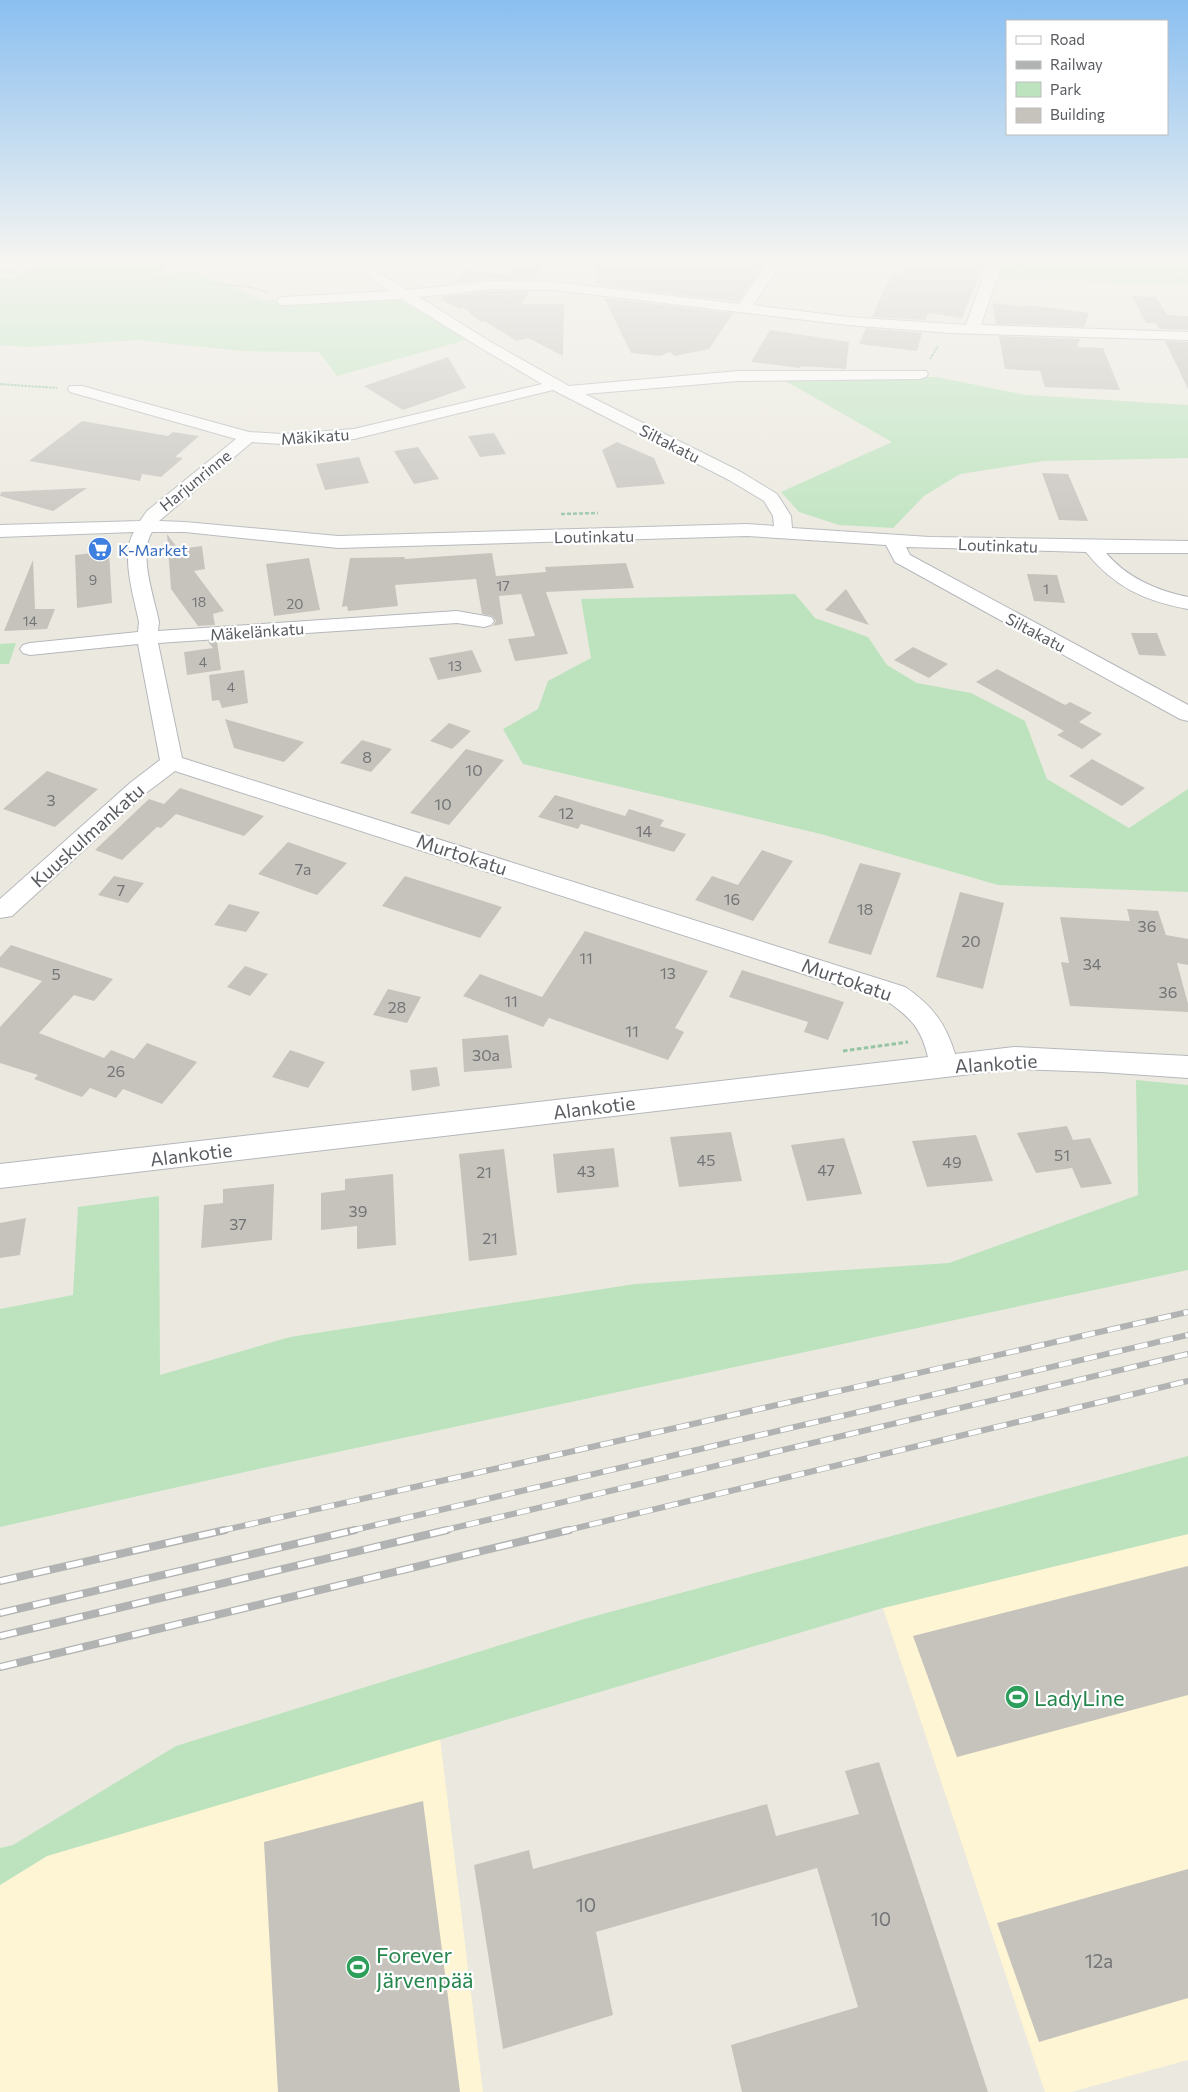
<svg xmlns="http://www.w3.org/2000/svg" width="1188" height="2092" font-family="Commissioner,sans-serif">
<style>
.commercial{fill:#fdf5d3}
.green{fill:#bce3be}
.building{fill:#c6c3bd}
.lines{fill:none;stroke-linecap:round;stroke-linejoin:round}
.minor-casing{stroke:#b5b7bc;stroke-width:2}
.path-far2{stroke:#95c4a5;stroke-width:2;stroke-dasharray:2.5 1;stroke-linecap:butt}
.path-far1{stroke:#95c4a5;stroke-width:2.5;stroke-dasharray:4 2;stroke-linecap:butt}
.path{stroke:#95c4a5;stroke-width:3;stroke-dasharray:4.5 2.5;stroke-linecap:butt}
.minor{fill:#fff;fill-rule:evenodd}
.rail-far1-casing{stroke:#b1b2b2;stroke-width:6}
.rail-casing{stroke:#b1b2b2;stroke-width:8}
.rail-far1{stroke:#fff;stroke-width:4.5;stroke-dasharray:13;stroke-linecap:butt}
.rail{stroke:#fff;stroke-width:5.5;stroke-dasharray:17;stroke-linecap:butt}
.labels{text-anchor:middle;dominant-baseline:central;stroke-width:4.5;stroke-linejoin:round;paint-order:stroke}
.far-number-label{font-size:14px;fill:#747577}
.far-street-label{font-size:16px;fill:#585b60;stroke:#fff}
.far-shop-label{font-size:16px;fill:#366cbe;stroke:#fff;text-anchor:start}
.number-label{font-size:16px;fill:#747577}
.street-label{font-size:19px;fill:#585b60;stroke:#fff}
.near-number-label{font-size:19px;fill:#747577}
.near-leisure-label{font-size:22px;fill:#27864d;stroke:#fff;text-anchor:start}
</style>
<rect width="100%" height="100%" fill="#ebe9df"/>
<!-- commercial -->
<g class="commercial">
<path d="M1188,1534V2060L1071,2092H1045L883,1608Z"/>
<path d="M440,1738L483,2092H0V1885L47,1856Z"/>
</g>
<!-- green -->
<g class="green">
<path d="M46,264H160L166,272H194L265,300L394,296L466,340L337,376L319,352L241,351L138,340L28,347L0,345V277H17Z"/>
<path d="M997,264H1188V286L993,278Z"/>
<path d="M937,377L1026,395L1188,405V458L1043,461L960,474L924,496L893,528L839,525L799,512L781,492L892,442L782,379Z"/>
<path d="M795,594L815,618L868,637L887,665L917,683L971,693L1025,721L1047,779L1129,828L1188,789V892L998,885L821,834L523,764L503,729L538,709L548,681L591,658L581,599Z"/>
<path d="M16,643L9,664H0V644Z"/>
<path d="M1136,1080L1188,1085V1270L272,1466L0,1527V1309L73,1295L78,1207L159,1196L160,1375L290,1337L635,1284L949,1263L1138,1195Z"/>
<path d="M1188,1456V1534L883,1608L47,1856L0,1885V1848L13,1845L176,1746L584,1619Z"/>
</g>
<!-- building -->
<g class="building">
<path d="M597,264H765L738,302L598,285L596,281Z"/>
<path d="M903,264H984L962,318L928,313L926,320L872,317L891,275L903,276Z"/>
<path d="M513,267L541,268L535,280L493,279L455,283L466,270L509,275Z"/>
<path d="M493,291H529L522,304H564L563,356L528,338L517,341L484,321L481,322L464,308L460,309L441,300L444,296Z"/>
<path d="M1132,296L1156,297L1167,315L1188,316V330L1159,329L1156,323H1146Z"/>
<path d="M604,298L733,313L709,349L675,356L670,352L660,356L631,353Z"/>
<path d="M992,303L1025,307L1026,305L1089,313L1084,327L996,324Z"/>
<path d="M866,328L922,333L917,351L859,344Z"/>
<path d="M770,330L849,342L846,369L801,366L800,368L751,362Z"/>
<path d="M999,336L1080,339L1077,347L1103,348L1120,390L1045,387L1040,371L1005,369Z"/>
<path d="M1165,341L1188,342V389Z"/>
<path d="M448,357L466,388L403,410L364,386Z"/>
<path d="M82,421L168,436L173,432L199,436L175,457L183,458L161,477L142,474L140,481L29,461Z"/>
<path d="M494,433L506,454L480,457L468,436Z"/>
<path d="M617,442L654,458L665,484L617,488L602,450Z"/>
<path d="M418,447L439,479L414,484L394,451Z"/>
<path d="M359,457L369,483L325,490L316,464Z"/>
<path d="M1042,473L1068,474L1088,521L1059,520Z"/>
<path d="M87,488L53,511L0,496L1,492Z"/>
<path d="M167,534L178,549L202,546L205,569L194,571L224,611L213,614L215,625L198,626L171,589Z"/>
<path d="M109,551L112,603L77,608L75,555Z"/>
<path d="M492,553L496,576L546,572L545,567L626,563L634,588L546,592L568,654L515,661L508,639L535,636L521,594L499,596L503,624L493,626L496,621L492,616L482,614L476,579L395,585L398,606L348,611L347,606L342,607L350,558L405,557L404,559Z"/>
<path d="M309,558L320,610L274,616L266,564Z"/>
<path d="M33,560L35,609H55L47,629L4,631Z"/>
<path d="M1027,574L1057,575L1065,603L1034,601Z"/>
<path d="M846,589L869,625L825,610Z"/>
<path d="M1131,633H1157L1166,656L1139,655Z"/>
<path d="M217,641L221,670L187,675L184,652L213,648L208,642Z"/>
<path d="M913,647L948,664L929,678L894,660Z"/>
<path d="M472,650L482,672L438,680L429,658Z"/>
<path d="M997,669L1065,705L1070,702L1092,713L1079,722L1102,734L1082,749L1057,735L1064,731L976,682Z"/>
<path d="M244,670L248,703L222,708L219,700L212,701L209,675Z"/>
<path d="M225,719L304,742L284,762L234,748Z"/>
<path d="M449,723L471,731L452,749L430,741Z"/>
<path d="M362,740L392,749L371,772L340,763Z"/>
<path d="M466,749L504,760L449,825L410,813Z"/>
<path d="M1092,759L1145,788L1122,806L1069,776Z"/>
<path d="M47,771L98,789L55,827L3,809Z"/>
<path d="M180,788L264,816L244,836L176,814L161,828L157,827L122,860L95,850L149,799L164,804Z"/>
<path d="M555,795L625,816L629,809L664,820L660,826L686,834L674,852L581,824L578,829L538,817Z"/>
<path d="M288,842L347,863L317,895L258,874Z"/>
<path d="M762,850L793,861L753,921L695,900L712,876L738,885Z"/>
<path d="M860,863L901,873L871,955L828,943Z"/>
<path d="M114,876L144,883L128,903L98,895Z"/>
<path d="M405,876L502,907L480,938L382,906Z"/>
<path d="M960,892L1004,903L983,989L936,977Z"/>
<path d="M229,904L260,912L246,932L214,925Z"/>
<path d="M1127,909L1158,911L1166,935L1188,939V965L1177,963L1188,1004V1012L1070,1006L1061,962L1069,963L1060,917L1130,921Z"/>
<path d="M585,931L708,971L675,1028L684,1032L668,1060L549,1018L543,1027L463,996L480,974L542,997Z"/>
<path d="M11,945L113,979L94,1001L74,995L39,1033L104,1058L111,1050L134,1059L147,1043L197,1062L162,1104L123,1089L116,1098L90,1088L82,1097L34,1079L38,1075L0,1063V1027L42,981L0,967V957Z"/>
<path d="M245,966L268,974L250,996L227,987Z"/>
<path d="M742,970L844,1002L828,1040L804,1032L808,1022L729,997Z"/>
<path d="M388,989L421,997L407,1023L373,1015Z"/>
<path d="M508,1035L512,1068L464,1072L462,1039Z"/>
<path d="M290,1050L325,1062L308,1088L272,1077Z"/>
<path d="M437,1067L440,1086L412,1091L410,1070Z"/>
<path d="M1067,1126L1073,1140L1090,1138L1112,1184L1081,1188L1072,1168L1036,1173L1017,1133Z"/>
<path d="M731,1132L742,1181L679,1187L670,1137Z"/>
<path d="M976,1135L993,1181L927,1187L912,1141Z"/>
<path d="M844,1138L862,1194L807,1201L791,1145Z"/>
<path d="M614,1148L619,1187L557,1193L553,1154Z"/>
<path d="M504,1149L517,1255L469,1261L459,1154Z"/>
<path d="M393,1174L396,1245L357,1249V1226L321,1230V1193L345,1190V1179Z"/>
<path d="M274,1184L272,1240L201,1248L204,1205L223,1203V1189Z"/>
<path d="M26,1218L20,1255L0,1258V1223Z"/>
<path d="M1188,1566V1695L957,1757L913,1636Z"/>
<path d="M879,1762L988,2092H742L731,2045L858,2007L817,1868L596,1932L613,2015L503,2049L474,1865L529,1850L533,1869L767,1804L776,1836L859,1814L845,1771Z"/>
<path d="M423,1801L460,2092H278L264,1842Z"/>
<path d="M1188,1869V1998L1039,2042L997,1923Z"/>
</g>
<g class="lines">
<!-- minor casing -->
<g class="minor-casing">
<path id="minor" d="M349,264H365L407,290L493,281L555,282L739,304L767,264H781L753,305L848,317L966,325L986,269L993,265L1000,269L981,325L1188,332V340L950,333L848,325L555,290L493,289L419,297L489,341L569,386L738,371H926L928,374L926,377L920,379L738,381L585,394L741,472L777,494L791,516L792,528L930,537L1188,541V553H1106C1126,577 1157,591 1188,597V609C1145,601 1114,587 1086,552L906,547L910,555L1188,705V721L1180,719L895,562L886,545L747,536L338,548L185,532H152C138,554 154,597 159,622L158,631L457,611L491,617L494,621L491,625L484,627L457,623L158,643L182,758L905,987C932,1005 946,1024 955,1054L1014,1047L1188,1056V1078L1101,1072L1014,1069L0,1188V1164L928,1057C921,1028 911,1018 887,1001L175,771L146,793L12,916L0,918V899L130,783L160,760L138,644L30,655L23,653L20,649L23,645L30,643L138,632L139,622C134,597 120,554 134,532L0,537V525L140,521L147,511L236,439L70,392L68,389L70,386H82L249,432L282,434L354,429L542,384L479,347L402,299L284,305L279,304L277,301L279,298L284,297L390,291ZM553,390L729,480L764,501L773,516L774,526L747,524L338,536L185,522L159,521L252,442L282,444L354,439Z"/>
</g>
<!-- path-far2 -->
<g class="path-far2">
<path d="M0,272H92L250,287L268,292"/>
<path d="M1174,280H1188"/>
<path d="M930,359L938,346"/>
<path d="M0,384L57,388"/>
</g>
<!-- path-far1 -->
<path class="path-far1" d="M561,514L598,513"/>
<!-- path -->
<path class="path" d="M843,1051L908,1042"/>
<!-- minor -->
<use href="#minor" class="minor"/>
<!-- rail-far1 casing -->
<g class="rail-far1-casing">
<g id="rail-far1">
<path d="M220,1531L1188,1312"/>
<path d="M350,1531L1188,1335"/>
<path d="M441,1531L1188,1354"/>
<path d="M564,1531L1188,1381"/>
</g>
</g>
<!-- rail casing -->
<g class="rail-casing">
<g id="rail">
<path d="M0,1581L225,1530"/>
<path d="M0,1613L355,1530"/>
<path d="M0,1636L447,1530"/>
<path d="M0,1667L569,1530"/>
</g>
</g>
<!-- rail-far1 -->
<use href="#rail-far1" class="rail-far1"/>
<!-- rail -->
<use href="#rail" class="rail"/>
</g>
<!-- sky -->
<linearGradient id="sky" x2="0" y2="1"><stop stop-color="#8abff0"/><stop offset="0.47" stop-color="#f6f5f1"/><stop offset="1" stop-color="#f6f5f1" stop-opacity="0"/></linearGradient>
<rect width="1188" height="556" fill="url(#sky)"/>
<!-- icons -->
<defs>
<g id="supermarket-disc" transform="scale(1.25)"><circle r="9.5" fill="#3f7fe0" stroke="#fff"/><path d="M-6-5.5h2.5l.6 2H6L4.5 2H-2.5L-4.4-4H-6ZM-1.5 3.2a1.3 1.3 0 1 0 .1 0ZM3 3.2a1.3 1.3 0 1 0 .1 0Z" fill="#fff"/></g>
<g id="stadium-disc" transform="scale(1.25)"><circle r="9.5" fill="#2e9e5b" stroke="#fff"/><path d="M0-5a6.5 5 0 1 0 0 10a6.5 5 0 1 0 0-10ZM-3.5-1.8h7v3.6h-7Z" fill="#fff"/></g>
</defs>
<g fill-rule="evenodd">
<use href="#supermarket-disc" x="100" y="549"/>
<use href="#stadium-disc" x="1017" y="1697"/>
<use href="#stadium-disc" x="358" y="1967"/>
</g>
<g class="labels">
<!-- far-number labels -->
<g class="far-number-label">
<text x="93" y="579">9</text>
<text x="503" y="585">17</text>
<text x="1046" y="588">1</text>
<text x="199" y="601">18</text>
<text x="295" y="603">20</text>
<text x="30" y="620">14</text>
<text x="203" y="661">4</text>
<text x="455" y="665">13</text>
<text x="231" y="686">4</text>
</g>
<!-- far-street labels -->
<g class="far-street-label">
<text transform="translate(315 436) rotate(-4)">Mäkikatu</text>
<text transform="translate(670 443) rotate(27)">Siltakatu</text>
<text transform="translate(195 480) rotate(-39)">Harjunrinne</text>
<text transform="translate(594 536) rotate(-1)">Loutinkatu</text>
<text transform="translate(998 545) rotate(2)">Loutinkatu</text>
<text transform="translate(257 631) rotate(-4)">Mäkelänkatu</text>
<text transform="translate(1036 632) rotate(28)">Siltakatu</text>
</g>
<!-- far-shop labels -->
<g class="far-shop-label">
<text x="118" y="549">K-Market</text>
</g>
<!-- number labels -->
<g class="number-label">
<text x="367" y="756">8</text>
<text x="474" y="769">10</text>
<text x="51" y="799">3</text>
<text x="443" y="803">10</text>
<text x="566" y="812">12</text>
<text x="644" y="830">14</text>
<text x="303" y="868">7a</text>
<text x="121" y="889">7</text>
<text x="732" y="898">16</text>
<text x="865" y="908">18</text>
<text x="1147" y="925">36</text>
<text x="971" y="940">20</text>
<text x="586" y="957">11</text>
<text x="1092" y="963">34</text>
<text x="668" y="972">13</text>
<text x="56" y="973">5</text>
<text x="1168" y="991">36</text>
<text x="511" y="1000">11</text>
<text x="397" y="1006">28</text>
<text x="632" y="1030">11</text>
<text x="486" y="1054">30a</text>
<text x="116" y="1070">26</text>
<text x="1062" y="1154">51</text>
<text x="706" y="1159">45</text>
<text x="952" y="1161">49</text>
<text x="826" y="1169">47</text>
<text x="586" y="1170">43</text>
<text x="484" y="1171">21</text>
<text x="358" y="1210">39</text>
<text x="238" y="1223">37</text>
<text x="490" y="1237">21</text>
</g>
<!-- street labels -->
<g class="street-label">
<text transform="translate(87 835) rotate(-42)">Kuuskulmankatu</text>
<text transform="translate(462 854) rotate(18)">Murtokatu</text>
<text transform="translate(847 979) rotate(19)">Murtokatu</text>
<text transform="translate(996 1063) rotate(-4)">Alankotie</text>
<text transform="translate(594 1107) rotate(-7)">Alankotie</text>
<text transform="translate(191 1154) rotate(-7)">Alankotie</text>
</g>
<!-- near-number labels -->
<g class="near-number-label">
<text x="586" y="1904">10</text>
<text x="881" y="1918">10</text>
<text x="1099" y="1960">12a</text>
</g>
<!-- near-leisure labels -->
<g class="near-leisure-label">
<text x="1034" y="1697">LadyLine</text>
<text x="376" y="1954">Forever<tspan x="376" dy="25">Järvenpää</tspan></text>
</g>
</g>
<!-- legend -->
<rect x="1006" y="20" width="162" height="115" fill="#ffffff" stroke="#bcbdbf"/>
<rect x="1016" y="36" width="25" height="8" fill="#ffffff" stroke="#bcbdbf"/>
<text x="1050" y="45" font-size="15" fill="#585b60">Road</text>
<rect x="1016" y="61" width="25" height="8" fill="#b1b2b2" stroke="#bcbdbf"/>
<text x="1050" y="70" font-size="15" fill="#585b60">Railway</text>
<rect x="1016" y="82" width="25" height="15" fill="#bce3be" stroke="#bcbdbf"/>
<text x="1050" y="95" font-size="15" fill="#585b60">Park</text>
<rect x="1016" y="108" width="25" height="15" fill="#c6c3bd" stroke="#bcbdbf"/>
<text x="1050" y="120" font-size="15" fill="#585b60">Building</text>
</svg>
